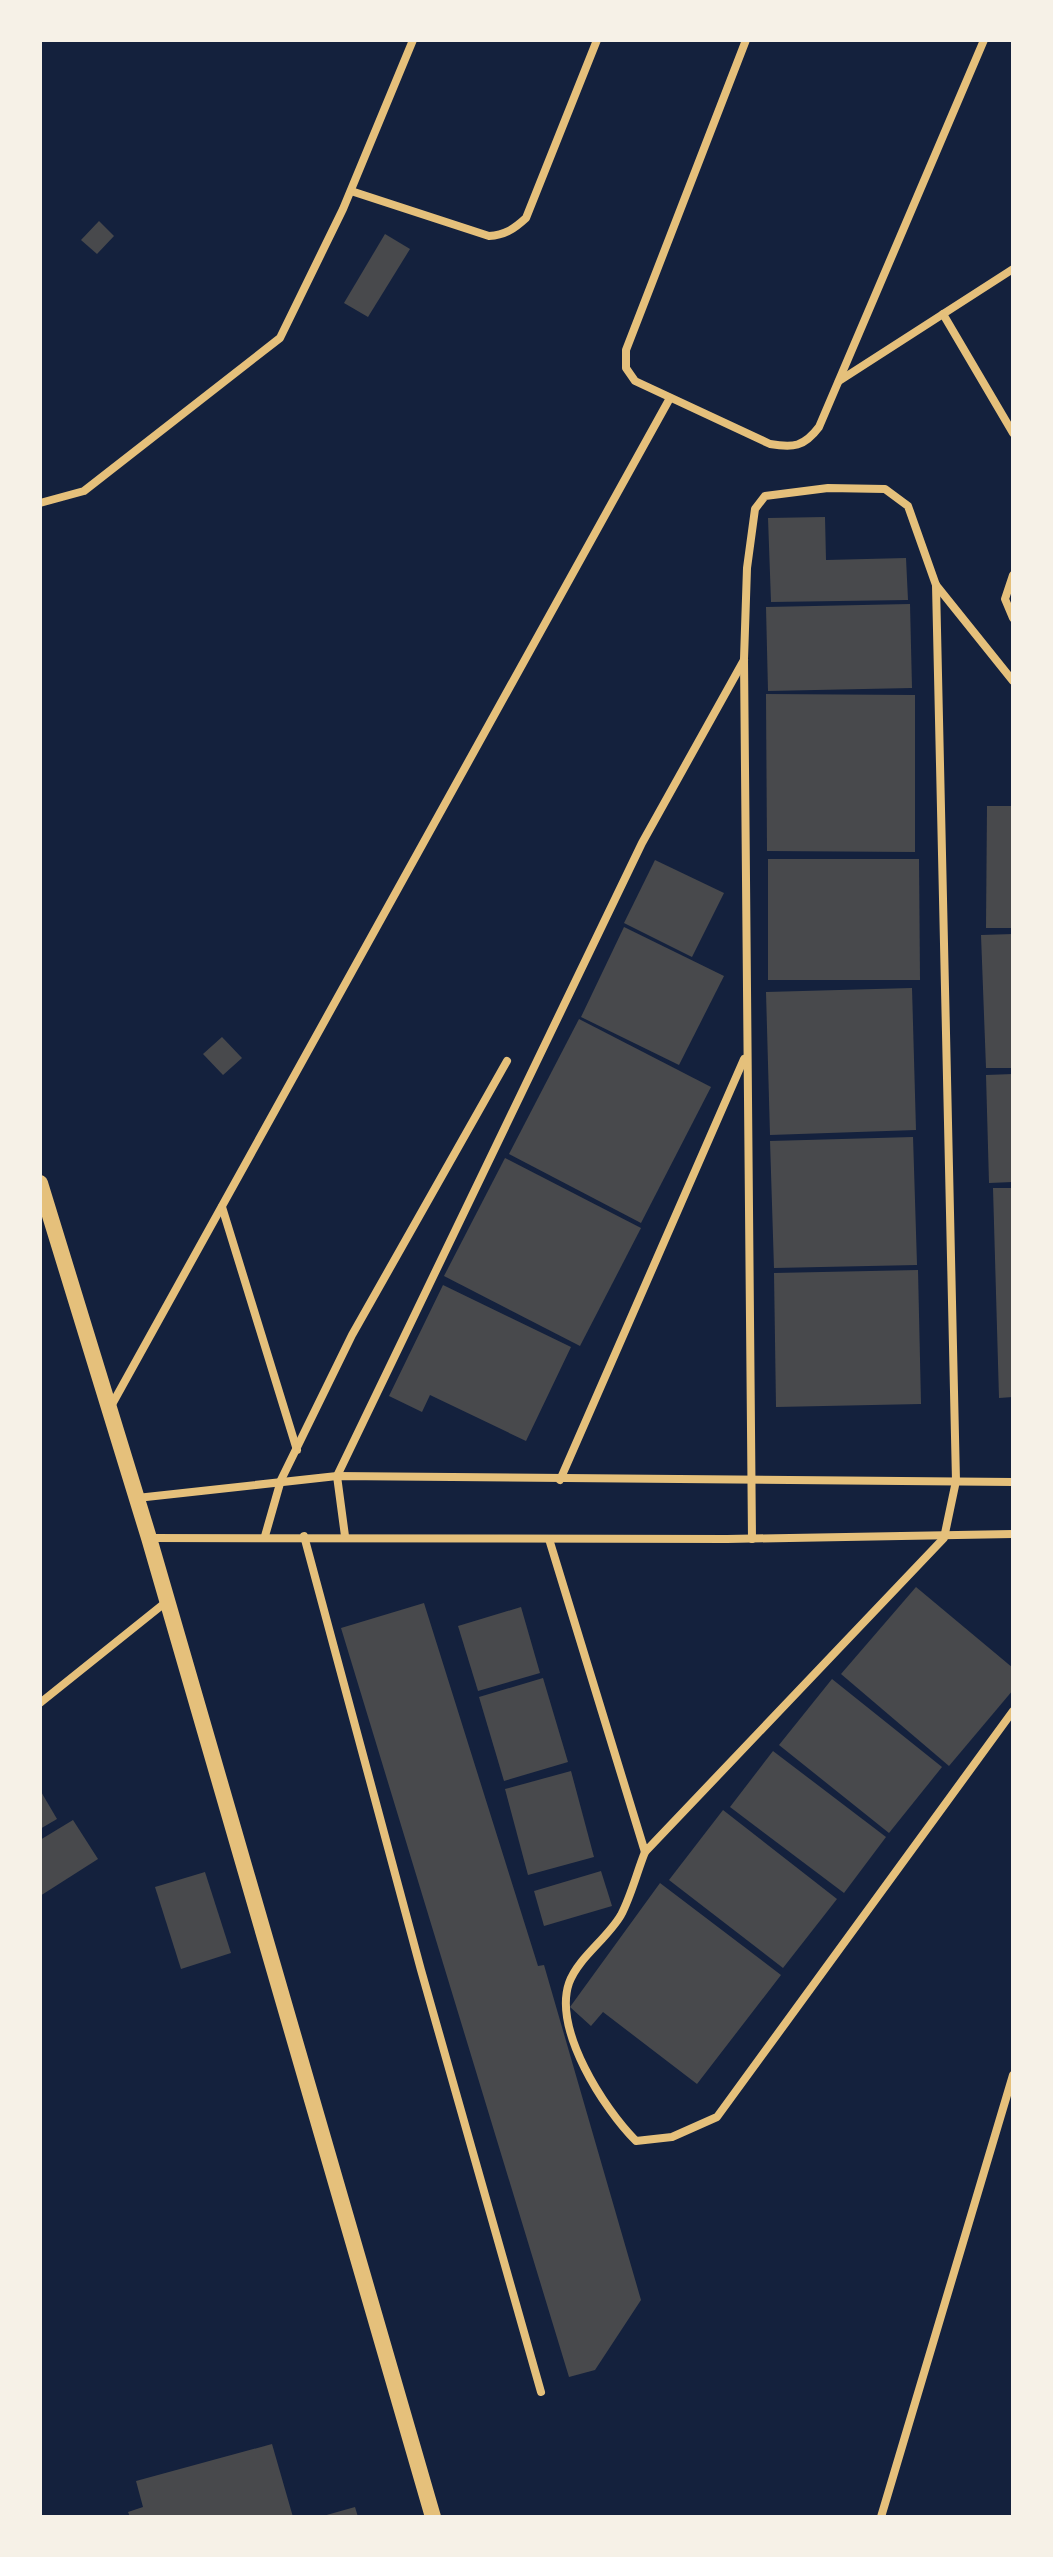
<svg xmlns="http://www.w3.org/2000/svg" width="1053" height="2557" font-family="'Roboto Condensed',sans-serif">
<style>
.building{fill:#48494c}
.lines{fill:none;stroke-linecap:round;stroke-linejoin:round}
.minor{stroke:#e5c07b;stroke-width:8}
.secondary{stroke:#e5c07b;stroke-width:16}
</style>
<rect width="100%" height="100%" fill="#14213d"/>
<!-- building -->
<g class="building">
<path d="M99,221L114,236L97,254L81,240Z"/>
<path d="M385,234L410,249L368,317L344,303Z"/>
<path d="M825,517L826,560L906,558L908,600L771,602L768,518Z"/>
<path d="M910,604L912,688L768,691L766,607Z"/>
<path d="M766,694L915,695V852L767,851Z"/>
<path d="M987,806H1013V928H986Z"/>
<path d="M768,859H919L920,980H768Z"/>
<path d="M655,860L724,893L692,957L624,923Z"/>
<path d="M624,927L724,976L679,1065L581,1017Z"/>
<path d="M1013,934V1068H986L981,935Z"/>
<path d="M912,988L916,1130L770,1135L766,992Z"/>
<path d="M579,1019L711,1087L641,1223L509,1154Z"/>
<path d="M222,1037L242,1058L223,1075L203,1054Z"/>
<path d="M1013,1074V1182L989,1183L986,1075Z"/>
<path d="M913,1137L917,1265L774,1268L770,1141Z"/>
<path d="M505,1158L641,1228L580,1346L444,1276Z"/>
<path d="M993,1188H1013V1397L999,1398Z"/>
<path d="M918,1270L921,1404L776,1407L774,1273Z"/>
<path d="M443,1285L571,1347L526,1441L430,1395L422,1412L389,1396Z"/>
<path d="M916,1587L1013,1668V1690L949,1766L841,1674Z"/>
<path d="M424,1603L538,1966L544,1965L641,2300L595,2370L569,2377L341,1628Z"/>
<path d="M521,1607L540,1673L478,1691L458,1626Z"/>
<path d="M543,1678L568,1762L504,1781L479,1697Z"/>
<path d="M832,1679L942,1767L889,1833L779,1745Z"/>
<path d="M773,1751L886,1837L844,1893L730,1807Z"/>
<path d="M571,1771L594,1857L528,1875L505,1789Z"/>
<path d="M40,1790L57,1819L40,1829Z"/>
<path d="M723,1810L837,1899L783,1968L669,1880Z"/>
<path d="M73,1820L98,1859L40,1896V1840Z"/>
<path d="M601,1871L612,1906L544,1926L534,1891Z"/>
<path d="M205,1872L231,1953L181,1969L155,1887Z"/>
<path d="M660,1883L781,1975L697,2084L603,2012L591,2026L570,2007Z"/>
<path d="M272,2444L293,2517H130L128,2512L143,2507L136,2481Z"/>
<path d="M355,2507L358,2517H324L323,2516Z"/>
</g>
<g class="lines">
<!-- minor -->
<g class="minor">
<path d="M746,40L626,350V368L635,381L770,444C793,448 804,447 819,427L984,40"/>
<path d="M351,191L489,236C505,235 514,229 526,218L597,40"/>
<path d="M943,314L1013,433"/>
<path d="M839,381L1013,269"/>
<path d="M40,503L84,491L280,338L343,209L413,40"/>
<path d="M1013,575L1005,599L1013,618"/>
<path d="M222,1207L297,1450"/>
<path d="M110,1408L670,398"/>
<path d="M560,1480L744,1059"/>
<path d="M137,1498L337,1476L1013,1482"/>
<path d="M265,1536L281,1480L352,1335L507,1061"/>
<path d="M304,1536L421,1970L541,2392"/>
<path d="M345,1536L337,1476L642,843L744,660"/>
<path d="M150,1538L727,1539L1013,1534"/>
<path d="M549,1539L645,1852L944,1538L956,1481L936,585"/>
<path d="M752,1539L744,659L747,568L755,509L765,496L828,488L885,489L908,506L936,585L1013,681"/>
<path d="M40,1703L166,1602"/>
<path d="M645,1852C637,1872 631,1896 621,1915C607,1939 578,1958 569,1983C553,2030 604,2109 636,2141L672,2137L717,2117L1013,1711"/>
<path d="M881,2517L1013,2075"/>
</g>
<!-- secondary -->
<path class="secondary" d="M40,1183L149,1538L433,2517"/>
</g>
<!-- border -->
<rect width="1053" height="2557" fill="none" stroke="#f6f1e7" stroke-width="84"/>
</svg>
